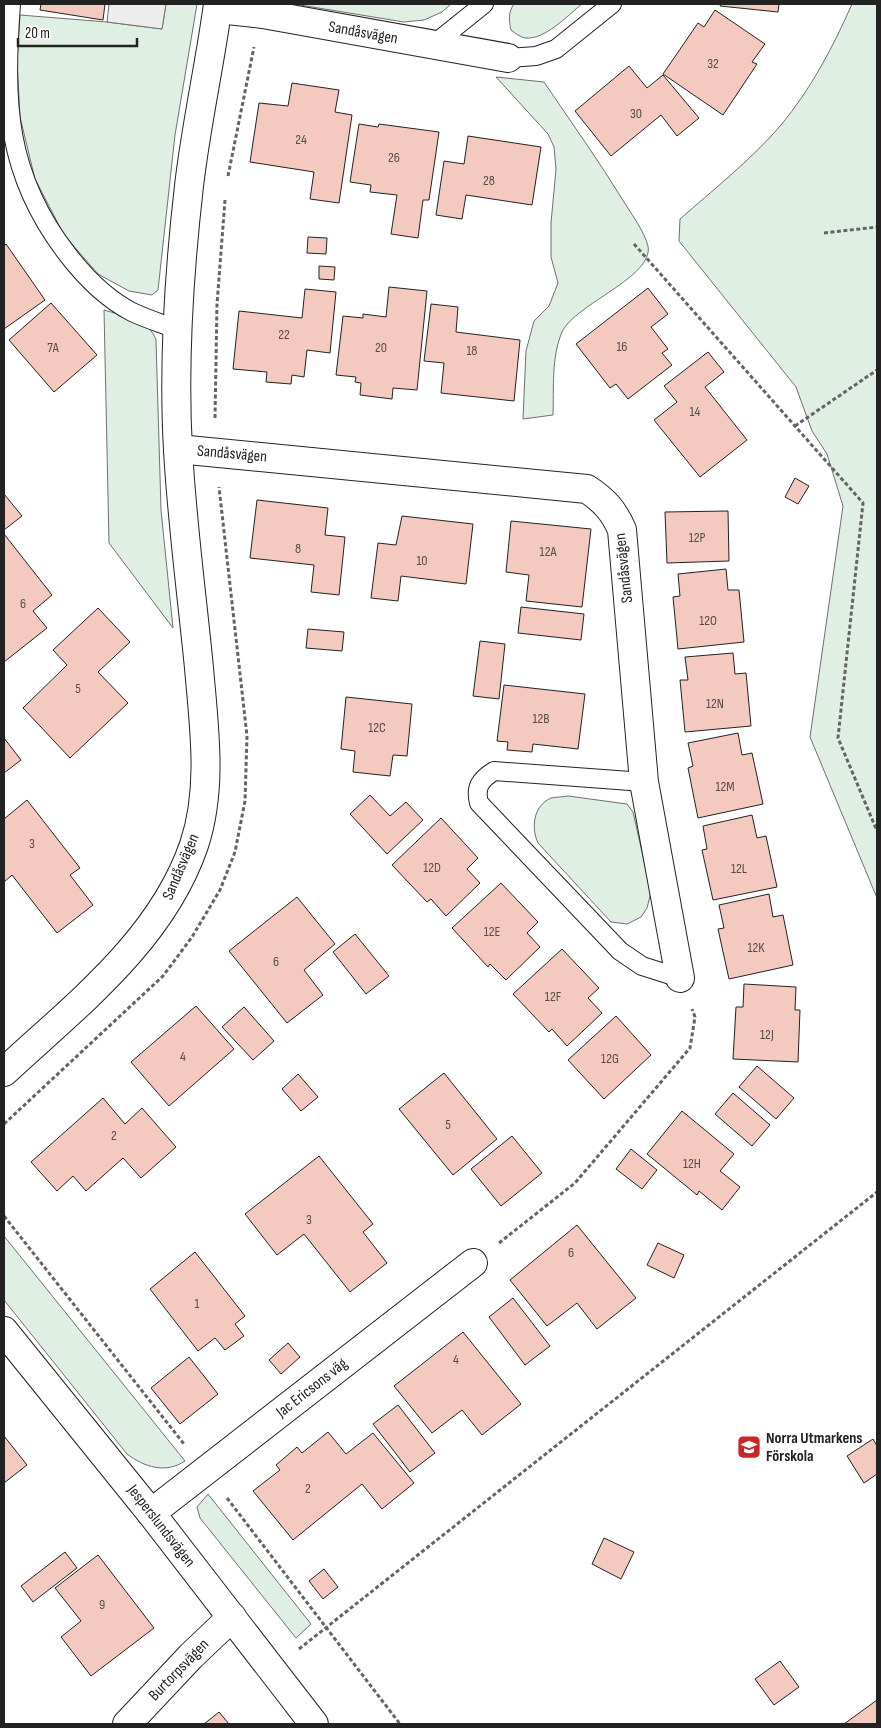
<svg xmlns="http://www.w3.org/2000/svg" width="881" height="1728" font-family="'Sofia Sans Condensed',sans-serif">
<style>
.green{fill:#e0efe3;stroke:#6f6f6f}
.parking{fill:#ededed;stroke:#6f6f6f}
.building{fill:#f3c9c0;stroke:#222}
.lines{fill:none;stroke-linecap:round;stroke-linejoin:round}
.lane-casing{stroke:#222;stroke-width:20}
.street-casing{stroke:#222;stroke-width:30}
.path{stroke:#646464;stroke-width:3;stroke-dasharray:4 2.5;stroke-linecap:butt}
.lane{stroke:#fff;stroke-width:18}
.street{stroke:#fff;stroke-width:28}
.labels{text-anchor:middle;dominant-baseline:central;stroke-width:4;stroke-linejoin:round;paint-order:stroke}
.number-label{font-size:14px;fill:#564c4a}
.street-label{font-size:16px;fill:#222;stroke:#fff}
.poi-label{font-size:16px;font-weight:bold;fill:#222;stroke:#fff;text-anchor:start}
</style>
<rect width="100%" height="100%" fill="#fff"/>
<!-- green -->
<g class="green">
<path d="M166,4H197L175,135L158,290L152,295L129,291L98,274L64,235L35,179L20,117L17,61L20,15L107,22L162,29Z"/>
<path d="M294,4H451L442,12L424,20L404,22Z"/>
<path d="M514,4H582C567,16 545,40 525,38C520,37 515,33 511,30C509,21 508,12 514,4Z"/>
<path d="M852,4H877V898L810,737L843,506L827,454L812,431L796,387L679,241L680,219C712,191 754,157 781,125C811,89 833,47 852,4Z"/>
<path d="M496,77L544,82C571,122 599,161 624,202C632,215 644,231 648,246C654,277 575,304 562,332C551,358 554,388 553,415L523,419L526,351L534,321L549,306L558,283L551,257V223L556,169L554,147L548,134Z"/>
<path d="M104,310C123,316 149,319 156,340L161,510L173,628L109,543Z"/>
<path d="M568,796L627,804L633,812L651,892L647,908L641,917L627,924L611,922L538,843C531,828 533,806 551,798C556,797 563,797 568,796Z"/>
<path d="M4,1236L185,1461C166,1474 144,1467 127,1454L4,1300Z"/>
<path d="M208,1494L311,1624L296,1638L200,1518L197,1507Z"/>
</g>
<!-- parking -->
<path class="parking" d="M109,4H166L162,29L107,22Z"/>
<!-- building -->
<g class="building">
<path d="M41,4H105L103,20L40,10Z"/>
<path d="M721,4H779L778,12L720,6Z"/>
<path d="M715,10L765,44L752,62L757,64L723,115L663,74L698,23L704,27Z"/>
<path d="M629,66L647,88L663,75L699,118L677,136L661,115L611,156L575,111Z"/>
<path d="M292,83L339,90L335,112L352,115L339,203L310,199L314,172L250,162L259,103L288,106Z"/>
<path d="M359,124L378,127L379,124L439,132L429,200H423L418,238L391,234L397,195L370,192L371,185L350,182Z"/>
<path d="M468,136L541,147L532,205L466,195L462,219L436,215L444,161L464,164Z"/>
<path d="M308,237L327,238L326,254L307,253Z"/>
<path d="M6,244L45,300L4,329V246Z"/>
<path d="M319,266L335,267L334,280L319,279Z"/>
<path d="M389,287L427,291L417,390L393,388L392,399L360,395L361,383L355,382L356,377L336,375L343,316L363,318V314L386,317Z"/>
<path d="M648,288L668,314L651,327L668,349L662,353L672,365L628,399L616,384L610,388L576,344Z"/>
<path d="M305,289L336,292L330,353L307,350L304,377L292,375L291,384L266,382L267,372L233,369L239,311L302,318Z"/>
<path d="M51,303L97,355L54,392L9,340Z"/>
<path d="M431,304L458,307L456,332L520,340L514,401L441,393L444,363L424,361Z"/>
<path d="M708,352L724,372L705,387L747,440L700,477L654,420L677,402L664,386Z"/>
<path d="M795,478L809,486L798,504L785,497Z"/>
<path d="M4,494L22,516L4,530Z"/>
<path d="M257,500L328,508L325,535L345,537L339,595L311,592L314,565L250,558Z"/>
<path d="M728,511L729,561L667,563L665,512Z"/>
<path d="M402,516L473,524L466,584L401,576L398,601L371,598L378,543L396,545Z"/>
<path d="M511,521L591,529L582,607L526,601L529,575L506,572Z"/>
<path d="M4,534L52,595L33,611L47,628L4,662Z"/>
<path d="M726,569L728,590H739L744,642L678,649L673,597L680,596L678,574Z"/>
<path d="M521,607L584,614L581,640L518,633Z"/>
<path d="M98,608L130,642L98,672L128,703L70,758L23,708L67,665L53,650Z"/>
<path d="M308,629L344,632L342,651L306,648Z"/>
<path d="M480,641L505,644L499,699L473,696Z"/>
<path d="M733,653L735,674L746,673L751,726L685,732L680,680H688L685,657Z"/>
<path d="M504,685L585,694L578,749L533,744L532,752L507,750L508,742L497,741Z"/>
<path d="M346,697L412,704L407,756L393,755L390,776L353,772L355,751L341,749Z"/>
<path d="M738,733L742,755L752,753L763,804L698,818L688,768L693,766L688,743Z"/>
<path d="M4,738L21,760L4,773Z"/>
<path d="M370,795L390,816L406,802L423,820L387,854L350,814Z"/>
<path d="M27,800L80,868L70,875L93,905L57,933L12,875L4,882V819Z"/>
<path d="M752,815L757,838L766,836L777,887L713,900L702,850L707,849L703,826Z"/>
<path d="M441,818L478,858L467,869L480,883L446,916L431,899L427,902L392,865Z"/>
<path d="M501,883L538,922L527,933L540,947L506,980L490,964L488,967L452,928Z"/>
<path d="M769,894L773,917L783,915L793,965L729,979L718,929L724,928L719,905Z"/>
<path d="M297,897L335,944L304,970L323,995L287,1023L229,951Z"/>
<path d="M355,934L389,976L366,994L333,952Z"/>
<path d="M562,949L599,988L588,998L602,1013L567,1046L552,1029L549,1032L513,994Z"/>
<path d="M744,984L796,987L795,1010H800L798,1062L733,1059L736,1007H743Z"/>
<path d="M196,1006L234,1049L169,1106L131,1062Z"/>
<path d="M244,1007L274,1041L253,1060L222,1027Z"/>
<path d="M616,1016L651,1055L604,1099L568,1060Z"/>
<path d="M757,1066L794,1098L776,1119L739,1087Z"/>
<path d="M444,1073L497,1139L453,1175L399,1109Z"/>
<path d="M298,1074L318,1097L301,1111L282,1089Z"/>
<path d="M733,1093L770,1125L752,1146L715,1114Z"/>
<path d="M103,1098L125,1124L142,1108L176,1147L141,1178L123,1158L86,1191L73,1176L57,1191L31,1162Z"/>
<path d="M682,1111L734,1154L720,1171L740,1187L722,1210L699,1191L697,1195L647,1154Z"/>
<path d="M512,1136L542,1173L501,1206L471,1169Z"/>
<path d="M631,1149L657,1170L642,1189L616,1169Z"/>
<path d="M319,1156L373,1224L363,1232L387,1263L350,1292L304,1234L277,1255L245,1214Z"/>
<path d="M577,1225L636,1298L597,1329L577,1303L547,1326L510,1280Z"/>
<path d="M658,1243L684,1255L674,1278L647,1265Z"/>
<path d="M195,1252L245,1316L235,1324L244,1336L225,1350L215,1338L198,1351L150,1289Z"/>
<path d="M513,1298L550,1346L525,1365L489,1317Z"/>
<path d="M463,1332L521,1404L482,1435L462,1410L432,1433L394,1386Z"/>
<path d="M288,1343L300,1357L281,1374L269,1360Z"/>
<path d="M189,1357L218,1394L180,1424L151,1388Z"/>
<path d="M398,1405L435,1453L410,1472L373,1424Z"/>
<path d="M328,1432L346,1454L373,1433L414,1483L382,1509L362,1484L293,1540L253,1491L280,1470L276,1465L297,1447L302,1453Z"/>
<path d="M4,1436L27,1465L4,1483Z"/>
<path d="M873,1439L877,1446V1474L864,1483L847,1456Z"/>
<path d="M604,1538L634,1552L621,1579L592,1564Z"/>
<path d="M65,1552L77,1568L33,1602L21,1586Z"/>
<path d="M98,1555L154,1628L91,1676L61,1637L81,1621L55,1588Z"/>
<path d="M324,1569L338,1587L323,1599L309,1581Z"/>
<path d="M780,1661L799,1687L774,1705L755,1679Z"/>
<path d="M877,1700V1724H844Z"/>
<path d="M219,1712L229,1724H204Z"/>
</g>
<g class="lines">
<!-- lane casing -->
<g class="lane-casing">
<g id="lane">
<path d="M11,4C4,101 5,174 68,255C85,277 107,299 132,312C147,319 163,324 178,330"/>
<path d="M433,45L484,4"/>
<path d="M508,58L536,56L556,49L612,4"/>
<path d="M644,782L494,771C480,780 475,787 479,803L620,951L642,966L680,978"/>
</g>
</g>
<!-- street casing -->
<g class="street-casing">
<g id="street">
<path d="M218,9L263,14L508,58"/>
<path d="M178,449L587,489C604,500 614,511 622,530L644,782L680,978"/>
<path d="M4,1072C76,1005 161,941 194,845C213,788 204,727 199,668C192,596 182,523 178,450C173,363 179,273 189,186C196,125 210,64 218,4"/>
<path d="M4,1331L151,1513L314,1724"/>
<path d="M151,1513L473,1263"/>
<path d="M127,1724L191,1656L232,1617"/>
</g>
</g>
<!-- path -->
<g class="path">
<path d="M228,176L254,47"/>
<path d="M824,233L877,227"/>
<path d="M634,244L863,503L838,738L877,831"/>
<path d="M215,418L217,304L225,200"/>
<path d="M795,426L877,370"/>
<path d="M4,1124L163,976L192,937L220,890L235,852L245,801L247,736L219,487"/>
<path d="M4,1216L184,1444"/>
<path d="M499,1243L575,1183L690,1048L695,1017L692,1009"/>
<path d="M227,1498L400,1724"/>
<path d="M299,1649L877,1192"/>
</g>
<!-- lane -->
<use href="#lane" class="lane"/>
<!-- street -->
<use href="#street" class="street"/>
</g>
<!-- icons -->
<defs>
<g id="school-square" transform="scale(1.25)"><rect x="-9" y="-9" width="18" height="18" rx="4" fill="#c62828" stroke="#fff"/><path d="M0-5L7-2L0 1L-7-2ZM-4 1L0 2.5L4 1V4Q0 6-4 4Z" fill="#fff"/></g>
</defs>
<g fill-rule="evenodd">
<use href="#school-square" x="749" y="1447"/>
</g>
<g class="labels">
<!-- number labels -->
<g class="number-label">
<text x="713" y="63">32</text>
<text x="636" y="113">30</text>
<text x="301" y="139">24</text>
<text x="394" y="157">26</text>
<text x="489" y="180">28</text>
<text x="284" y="334">22</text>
<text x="622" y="346">16</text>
<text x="53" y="347">7A</text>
<text x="381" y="347">20</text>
<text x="472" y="350">18</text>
<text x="695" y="411">14</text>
<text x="697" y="537">12P</text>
<text x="298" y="548">8</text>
<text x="548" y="551">12A</text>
<text x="422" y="560">10</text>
<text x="23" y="603">6</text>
<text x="708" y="620">12O</text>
<text x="78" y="688">5</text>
<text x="715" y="703">12N</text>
<text x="541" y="718">12B</text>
<text x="377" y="727">12C</text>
<text x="725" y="786">12M</text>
<text x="32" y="843">3</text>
<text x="432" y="867">12D</text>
<text x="739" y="868">12L</text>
<text x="492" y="931">12E</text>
<text x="756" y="947">12K</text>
<text x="276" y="961">6</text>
<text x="553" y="996">12F</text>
<text x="767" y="1034">12J</text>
<text x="183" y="1056">4</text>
<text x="610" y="1058">12G</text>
<text x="448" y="1124">5</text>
<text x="114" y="1135">2</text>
<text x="692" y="1163">12H</text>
<text x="309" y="1219">3</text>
<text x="571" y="1252">6</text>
<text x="197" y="1303">1</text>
<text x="456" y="1359">4</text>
<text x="308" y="1488">2</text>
<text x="102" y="1604">9</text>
</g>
<!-- street labels -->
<g class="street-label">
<text transform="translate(363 33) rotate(10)">Sandåsvägen</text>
<text transform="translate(232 454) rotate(5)">Sandåsvägen</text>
<text transform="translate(624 568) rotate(-96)">Sandåsvägen</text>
<text transform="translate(181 867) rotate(-67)">Sandåsvägen</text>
<text transform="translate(312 1388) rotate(-38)">Jac Ericsons väg</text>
<text transform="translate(161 1526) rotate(52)">Jesperslundsvägen</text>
<text transform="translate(179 1670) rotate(-46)">Burtorpsvägen</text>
</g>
<!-- poi labels -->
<g class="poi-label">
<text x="766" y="1438">Norra Utmarkens<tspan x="766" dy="18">Förskola</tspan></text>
</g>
</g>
<!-- border -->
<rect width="881" height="1728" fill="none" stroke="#222222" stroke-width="10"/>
<!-- scale -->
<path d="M18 38v8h119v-8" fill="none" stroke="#222222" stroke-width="2.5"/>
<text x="25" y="38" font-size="15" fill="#222222" stroke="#ffffff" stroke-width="4" paint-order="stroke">20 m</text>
</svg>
